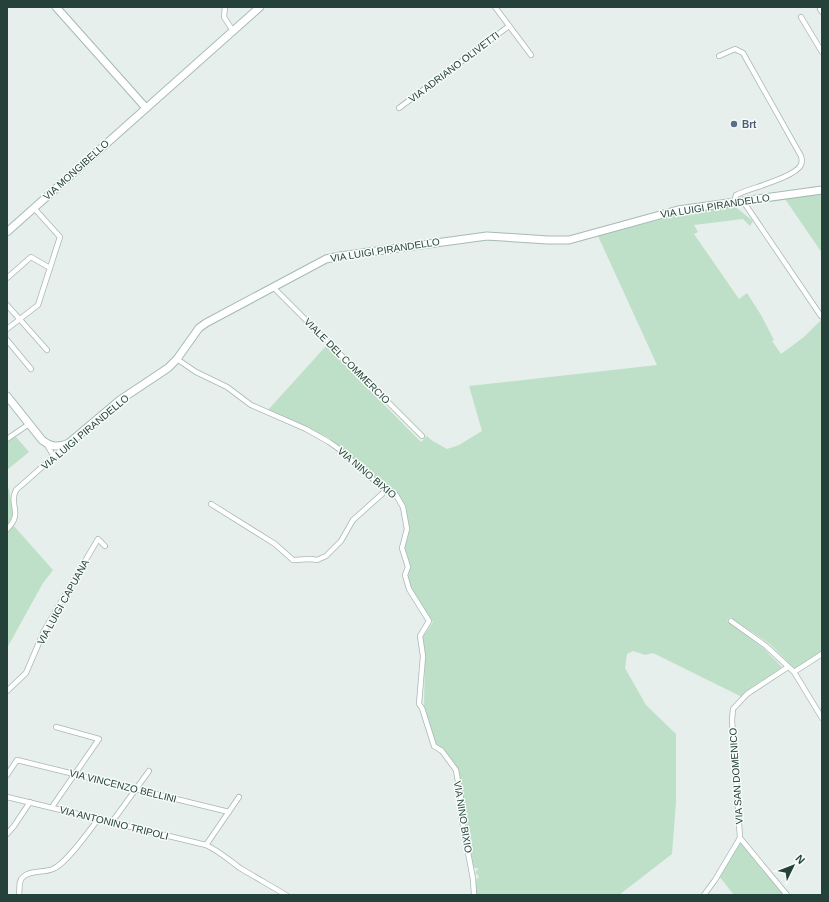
<svg xmlns="http://www.w3.org/2000/svg" width="829" height="902" font-family="Helvetica,sans-serif">
<style>
.green{fill:#bfe0c8}
.lines{fill:none;stroke-linecap:round;stroke-linejoin:round}
.street-casing{stroke:#a8b8b2;stroke-width:6}
.secondary-casing{stroke:#a4bbb3;stroke-width:9}
.street{stroke:#fff;stroke-width:4.5}
.secondary{stroke:#fff;stroke-width:7}
.service-dot{fill:#5c6f8a;stroke:#f7fbf9;stroke-width:1.5}
.labels{text-anchor:middle;dominant-baseline:central;stroke-width:3;stroke-linejoin:round;paint-order:stroke}
.street-label{font-size:10px;fill:#24423a;stroke:#f7fbf9}
.service-label{font-size:10px;font-weight:bold;fill:#4e5e75;stroke:#f7fbf9;text-anchor:start}
</style>
<rect width="100%" height="100%" fill="#e6efeb"/>
<!-- green -->
<g class="green">
<path d="M822,193V253L785,199Z"/>
<path d="M733,205L753,221L750,226L743,219L694,225L698,232L694,234L739,299L747,293L761,315L774,340L772,341L781,354L804,337L822,319V652L795,669L770,644L730,617L727,621L763,648L782,667L748,690L742,697L653,653L645,655L633,651L627,654L625,668L646,705L676,734V802L672,854L619,895H475V880L479,877L477,874L475,875L476,871L479,869L473,867C469,850 464,832 463,815C460,784 465,764 435,745L424,707L425,656L422,638L433,622L413,593L408,578L409,568L404,550L409,530L405,508L397,492L362,470L346,452L329,438L268,410L326,346L421,442L427,436L431,440L447,449L459,445L482,431L469,386L657,365L598,236L685,213Z"/>
<path d="M16,437L29,452L7,470V441Z"/>
<path d="M7,485C10,491 10,495 11,501C13,511 14,518 7,525Z"/>
<path d="M13,525L53,570L43,583L7,648V531Z"/>
<path d="M738,842L742,843L785,895H734L719,876Z"/>
</g>
<g class="lines">
<!-- street casing -->
<g class="street-casing">
<g id="street">
<path d="M225,7L224,17L233,31"/>
<path d="M495,7L531,55"/>
<path d="M820,9L822,12"/>
<path d="M801,17L822,52"/>
<path d="M719,56L735,49L743,53L801,156C802,159 802,162 801,165C794,178 750,188 736,195L734,202"/>
<path d="M399,108L509,26"/>
<path d="M743,201L821,316"/>
<path d="M7,278L31,257L50,268"/>
<path d="M273,287L422,436"/>
<path d="M7,305L47,350"/>
<path d="M7,329L38,305L60,237L34,208"/>
<path d="M7,340L31,369"/>
<path d="M177,359L196,372L227,387L251,405L306,429L329,442L339,449L367,475L396,495L403,507L407,529L402,548L408,567L405,575L409,589L429,621L420,636L423,656L419,704L422,708L434,746L442,751L456,770L461,799V815L473,879L474,895"/>
<path d="M7,439L29,424"/>
<path d="M46,443L54,457"/>
<path d="M211,504L275,544L293,560L311,559L317,560L326,556L341,541L353,520L382,494L386,488"/>
<path d="M7,529C24,513 8,505 16,490L67,445"/>
<path d="M731,621L766,646L794,672L822,718"/>
<path d="M794,672L822,654"/>
<path d="M7,691L26,673L44,631L98,539L105,546"/>
<path d="M7,775L17,760L229,812"/>
<path d="M7,797L206,845C219,851 229,860 240,868C255,877 271,886 286,895"/>
<path d="M52,807L99,739L56,727"/>
<path d="M112,822L149,771"/>
<path d="M7,834L14,826L30,802"/>
<path d="M206,845L239,797"/>
<path d="M19,895C20,889 18,881 23,877C30,870 44,873 53,869C67,863 89,831 99,818"/>
<path d="M704,895L715,880L740,838"/>
<path d="M787,895L740,838L732,720L733,709L747,694L788,667"/>
</g>
</g>
<!-- secondary casing -->
<g class="secondary-casing">
<g id="secondary">
<path d="M56,7L146,108"/>
<path d="M7,232L260,7"/>
<path d="M7,396L42,440C51,447 58,448 69,443L120,400L168,368L177,359L199,328L206,323L326,259L340,256L487,236L548,240H569L678,210L822,190"/>
</g>
</g>
<!-- street -->
<use href="#street" class="street"/>
<!-- secondary -->
<use href="#secondary" class="secondary"/>
</g>
<!-- markers -->
<circle class="service-dot" cx="734" cy="124" r="4"/>
<g class="labels">
<!-- street labels -->
<g class="street-label">
<text transform="translate(454 67) rotate(-37)">VIA ADRIANO OLIVETTI</text>
<text transform="translate(76 170) rotate(-42)">VIA MONGIBELLO</text>
<text transform="translate(715 206) rotate(-9)">VIA LUIGI PIRANDELLO</text>
<text transform="translate(385 250) rotate(-9)">VIA LUIGI PIRANDELLO</text>
<text transform="translate(347 361) rotate(45)">VIALE DEL COMMERCIO</text>
<text transform="translate(85 432) rotate(-40)">VIA LUIGI PIRANDELLO</text>
<text transform="translate(367 473) rotate(40)">VIA NINO BIXIO</text>
<text transform="translate(63 602) rotate(-61)">VIA LUIGI CAPUANA</text>
<text transform="translate(736 776) rotate(-94)">VIA SAN DOMENICO</text>
<text transform="translate(123 786) rotate(14)">VIA VINCENZO BELLINI</text>
<text transform="translate(463 817) rotate(81)">VIA NINO BIXIO</text>
<text transform="translate(114 823) rotate(14)">VIA ANTONINO TRIPOLI</text>
</g>
<!-- service labels -->
<g class="service-label">
<text x="742" y="124">Brt</text>
</g>
</g>
<!-- border -->
<rect width="829" height="902" fill="none" stroke="#24423a" stroke-width="16"/>
<!-- north arrow -->
<g transform="translate(793 866) rotate(47)" stroke="#f7fbf9" stroke-width="3" paint-order="stroke">
<path d="M0-3L7 15L0 10L-7 15Z" fill="#24423a"/>
<text y="-6" font-size="11" font-weight="bold" text-anchor="middle" fill="#24423a">N</text>
</g>
</svg>
